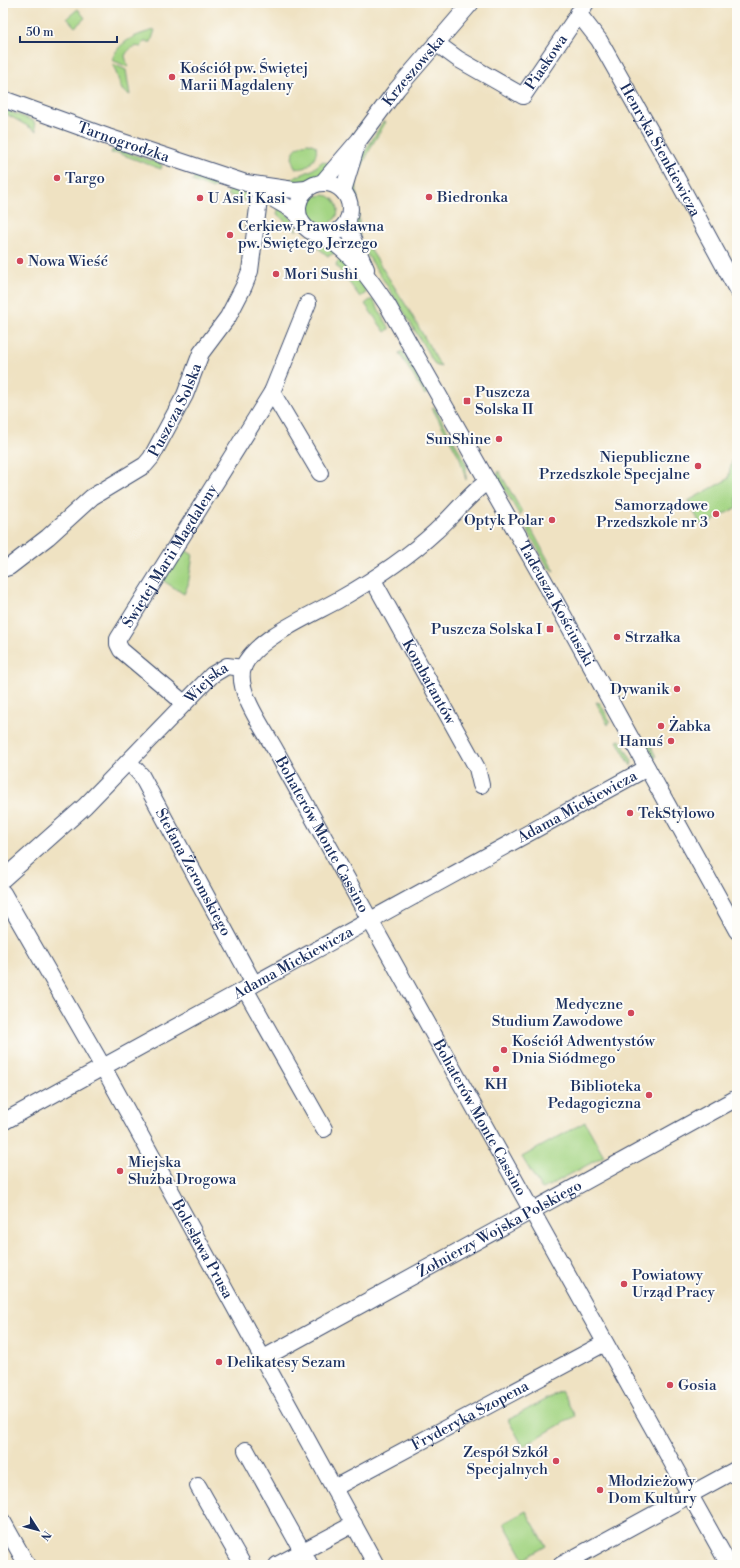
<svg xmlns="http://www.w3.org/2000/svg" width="740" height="1568" font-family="'Libre Bodoni',serif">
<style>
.green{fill:#a4d584;stroke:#608271}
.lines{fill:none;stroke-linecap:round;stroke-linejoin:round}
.minor-casing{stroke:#3b4a6d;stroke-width:18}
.minor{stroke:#fff;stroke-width:16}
.poi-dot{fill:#d1495b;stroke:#fdfcf7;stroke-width:1.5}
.labels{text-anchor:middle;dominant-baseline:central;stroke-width:4;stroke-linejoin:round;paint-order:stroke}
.street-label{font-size:15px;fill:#1b2f5e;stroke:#fdfcf7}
.poi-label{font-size:15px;fill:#1b2f5e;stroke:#fdfcf7;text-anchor:start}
</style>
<rect width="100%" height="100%" fill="#fdfcf7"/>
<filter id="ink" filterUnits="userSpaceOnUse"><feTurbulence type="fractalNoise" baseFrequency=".025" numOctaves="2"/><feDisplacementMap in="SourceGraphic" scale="8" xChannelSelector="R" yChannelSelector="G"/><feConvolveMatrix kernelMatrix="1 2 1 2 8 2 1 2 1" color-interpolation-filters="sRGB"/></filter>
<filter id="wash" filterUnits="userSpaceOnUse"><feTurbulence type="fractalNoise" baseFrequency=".012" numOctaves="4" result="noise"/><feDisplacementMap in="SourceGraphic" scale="16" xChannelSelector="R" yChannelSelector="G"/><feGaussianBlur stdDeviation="0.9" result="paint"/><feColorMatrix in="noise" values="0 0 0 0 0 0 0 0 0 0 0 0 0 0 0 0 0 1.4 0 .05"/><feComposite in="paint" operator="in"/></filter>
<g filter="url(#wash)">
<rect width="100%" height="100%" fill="#efe2c2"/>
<!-- green -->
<g class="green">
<path d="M78,9L85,18L75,27L67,18Z"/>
<path d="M155,30L151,42H144L141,47C134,45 128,49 125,56L128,67L112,60C118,41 138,34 155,30Z"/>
<path d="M113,64L126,70L130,95L122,90Z"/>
<path d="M3,109L34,121L36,131L3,112Z"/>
<path d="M383,122H386L372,145L361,168H355Z"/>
<path d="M309,143L316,146C319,157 307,172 295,168C288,156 295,144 309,143Z"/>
<path d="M117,149L161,164L162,166L161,169L118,153H111L112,150Z"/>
<path d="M323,161L331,165C318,179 305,183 286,183L287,181L312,170Z"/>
<path d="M195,176L219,184L213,189L192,181Z"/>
<path d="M354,176L356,179L360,236L353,222L356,207L350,188Z"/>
<path d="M231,188L247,194L250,202L227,195Z"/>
<circle cx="323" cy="210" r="15"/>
<path d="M279,207L292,219L297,231L277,214Z"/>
<path d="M310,238L325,243L337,252L328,256L308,240Z"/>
<path d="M364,243L367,244L409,310L441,367L435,365L404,312L361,245Z"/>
<path d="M341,258L365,289L366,293L360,297L336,265L337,262Z"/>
<path d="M370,300H373L389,327V329L385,332L365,304Z"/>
<path d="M402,351L427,393L425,395L399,353Z"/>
<path d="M434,407L463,457L466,465V480L460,458L432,408Z"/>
<path d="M737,455V507L702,527L688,501L728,479L733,457Z"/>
<path d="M499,471L522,512L520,516L497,476Z"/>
<path d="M528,523L554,571L548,567L524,524Z"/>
<path d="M182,548L193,555L188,585L184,594L162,580Z"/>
<path d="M596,702L600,703L610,721L608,725Z"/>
<path d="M647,738L656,757L654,758L644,741Z"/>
<path d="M620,740L632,761L631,766L617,741Z"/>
<path d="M585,1122L604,1156L543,1189L540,1187L522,1157Z"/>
<path d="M561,1391L575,1416L523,1446L508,1420Z"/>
<path d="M526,1511L546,1546L524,1559L504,1523Z"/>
</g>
</g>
<g filter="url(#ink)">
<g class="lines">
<!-- minor casing -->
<g class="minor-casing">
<g id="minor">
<path id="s1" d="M578,13L599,40L670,166L737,290"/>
<path id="s2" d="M436,43L458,59L523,96L586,3"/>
<path id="s3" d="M3,99L108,137L246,183L294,190L307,189"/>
<circle cx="324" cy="209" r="26"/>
<path id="s4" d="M322,183L359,140L397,89L471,3"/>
<path d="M254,188L291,209L298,215"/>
<path d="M343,191L357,145"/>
<path d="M348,219L349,231L366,269"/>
<path id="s5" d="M324,236C351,252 371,280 388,306L547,586L737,931"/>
<path d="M272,392L320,473"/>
<path id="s6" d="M488,481C469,494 454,515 436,531C407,558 375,579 340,599C314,614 253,639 243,668C235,691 266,732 277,753L729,1565"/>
<path id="s7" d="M3,569L9,567L48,537L92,497L145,465L151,458L185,395L201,353L228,317L244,286L250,271L260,192"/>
<path id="s8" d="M373,580L477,768L481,785"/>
<path id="s9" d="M184,703L121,650L118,644V639L272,392L308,303"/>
<path id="s10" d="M129,762L141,775L254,984"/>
<path id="s11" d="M3,879L85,806L212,675L227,666L243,668"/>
<path id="s12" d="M3,893L103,1067L376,1565"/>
<path d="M245,989L324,1129"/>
<path id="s13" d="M3,1122L647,768"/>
<path id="s14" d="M262,1359L737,1098"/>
<path d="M246,1450L310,1565"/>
<path d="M198,1486L243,1565"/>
<path id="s15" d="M334,1488L605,1343"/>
<path d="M3,1522L27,1565"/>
<path d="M277,1565L354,1524"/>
<path d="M561,1565L737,1469"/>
</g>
</g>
<!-- minor -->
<use href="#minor" class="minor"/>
</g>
</g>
<!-- markers -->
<g class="poi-dot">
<circle cx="172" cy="77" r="4"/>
<circle cx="57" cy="178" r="4"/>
<circle cx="429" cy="197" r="4"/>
<circle cx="200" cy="198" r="4"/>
<circle cx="230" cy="235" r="4"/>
<circle cx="20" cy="261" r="4"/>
<circle cx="276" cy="274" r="4"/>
<rect x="463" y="397" width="8" height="8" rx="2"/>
<circle cx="499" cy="439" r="4"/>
<circle cx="698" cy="466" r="4"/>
<circle cx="716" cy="514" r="4"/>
<circle cx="552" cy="520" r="4"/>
<rect x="546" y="625" width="8" height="8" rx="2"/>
<circle cx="617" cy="637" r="4"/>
<circle cx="677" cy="689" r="4"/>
<circle cx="661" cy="726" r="4"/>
<circle cx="671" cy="741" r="4"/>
<circle cx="630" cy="813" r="4"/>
<circle cx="631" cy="1013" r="4"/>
<circle cx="504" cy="1050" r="4"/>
<circle cx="496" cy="1069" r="4"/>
<circle cx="649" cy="1095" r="4"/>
<circle cx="120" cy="1171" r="4"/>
<circle cx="624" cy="1284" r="4"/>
<circle cx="219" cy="1362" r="4"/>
<circle cx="670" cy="1385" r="4"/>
<circle cx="556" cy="1461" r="4"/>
<circle cx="600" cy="1490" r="4"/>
</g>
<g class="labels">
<!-- street labels -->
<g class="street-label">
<text stroke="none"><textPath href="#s2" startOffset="143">Piaskowa</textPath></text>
<text stroke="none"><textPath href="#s4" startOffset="145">Krzeszowska</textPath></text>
<text stroke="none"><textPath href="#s3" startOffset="128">Tarnogrodzka</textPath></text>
<text stroke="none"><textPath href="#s1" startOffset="160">Henryka Sienkiewicza</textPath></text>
<text stroke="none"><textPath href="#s7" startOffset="240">Puszcza Solska</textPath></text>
<text stroke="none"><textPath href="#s9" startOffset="192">Świętej Marii Magdaleny</textPath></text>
<text stroke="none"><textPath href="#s5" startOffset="438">Tadeusza Kościuszki</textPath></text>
<text stroke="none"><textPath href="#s8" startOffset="116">Kombatantów</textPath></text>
<text stroke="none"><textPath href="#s11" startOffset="283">Wiejska</textPath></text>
<text stroke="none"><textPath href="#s13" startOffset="655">Adama Mickiewicza</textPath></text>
<text stroke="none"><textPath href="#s6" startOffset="498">Bohaterów Monte Cassino</textPath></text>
<text stroke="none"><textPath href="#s10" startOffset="128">Stefana Żeromskiego</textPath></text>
<text stroke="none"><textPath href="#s13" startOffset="331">Adama Mickiewicza</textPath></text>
<text stroke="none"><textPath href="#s6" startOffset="822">Bohaterów Monte Cassino</textPath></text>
<text stroke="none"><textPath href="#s14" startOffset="271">Żołnierzy Wojska Polskiego</textPath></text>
<text stroke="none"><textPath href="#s12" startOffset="408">Bolesława Prusa</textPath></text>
<text stroke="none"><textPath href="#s15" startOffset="154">Fryderyka Szopena</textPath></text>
</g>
<!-- poi labels -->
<g class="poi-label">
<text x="180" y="68">Kościół pw. Świętej<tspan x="180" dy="17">Marii Magdaleny</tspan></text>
<text x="65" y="178">Targo</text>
<text x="437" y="197">Biedronka</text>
<text x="208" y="198">U Asi i Kasi</text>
<text x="238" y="226">Cerkiew Prawosławna<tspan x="238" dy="17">pw. Świętego Jerzego</tspan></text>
<text x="28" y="261">Nowa Wieść</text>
<text x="284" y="274">Mori Sushi</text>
<text x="475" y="392">Puszcza<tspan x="475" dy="17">Solska II</tspan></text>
<text x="491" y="439" text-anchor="end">SunShine</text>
<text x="690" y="457" text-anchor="end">Niepubliczne<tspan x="690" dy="17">Przedszkole Specjalne</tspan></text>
<text x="708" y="505" text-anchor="end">Samorządowe<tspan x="708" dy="17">Przedszkole nr 3</tspan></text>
<text x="544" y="520" text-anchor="end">Optyk Polar</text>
<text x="542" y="629" text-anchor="end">Puszcza Solska I</text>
<text x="625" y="637">Strzałka</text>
<text x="669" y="689" text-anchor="end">Dywanik</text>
<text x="669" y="726">Żabka</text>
<text x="663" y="741" text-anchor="end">Hanuś</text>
<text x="638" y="813">TekStylowo</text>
<text x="623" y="1004" text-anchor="end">Medyczne<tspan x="623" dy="17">Studium Zawodowe</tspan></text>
<text x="512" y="1041">Kościół Adwentystów<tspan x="512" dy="17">Dnia Siódmego</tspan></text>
<text x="496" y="1084" text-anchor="middle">KH</text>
<text x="641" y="1086" text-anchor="end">Biblioteka<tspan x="641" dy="17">Pedagogiczna</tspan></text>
<text x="128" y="1162">Miejska<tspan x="128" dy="17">Służba Drogowa</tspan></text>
<text x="632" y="1275">Powiatowy<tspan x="632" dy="17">Urząd Pracy</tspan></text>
<text x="227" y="1362">Delikatesy Sezam</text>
<text x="678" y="1385">Gosia</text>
<text x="548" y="1452" text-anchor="end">Zespół Szkół<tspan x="548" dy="17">Specjalnych</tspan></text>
<text x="608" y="1481">Młodzieżowy<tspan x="608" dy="17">Dom Kultury</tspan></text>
</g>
</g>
<!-- margin -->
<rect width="740" height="1568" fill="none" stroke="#fdfcf7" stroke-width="16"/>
<!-- north arrow -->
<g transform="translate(38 1530) rotate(126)" stroke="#fdfcf7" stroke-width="3" paint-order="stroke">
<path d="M0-3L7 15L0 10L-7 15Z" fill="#1b2f5e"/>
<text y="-6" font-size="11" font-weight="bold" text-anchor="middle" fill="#1b2f5e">N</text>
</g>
<!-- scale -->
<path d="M20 36v6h97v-6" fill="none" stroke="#1b2f5e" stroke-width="2"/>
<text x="26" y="36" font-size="12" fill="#1b2f5e" stroke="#fdfcf7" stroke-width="3" paint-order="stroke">50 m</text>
</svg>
